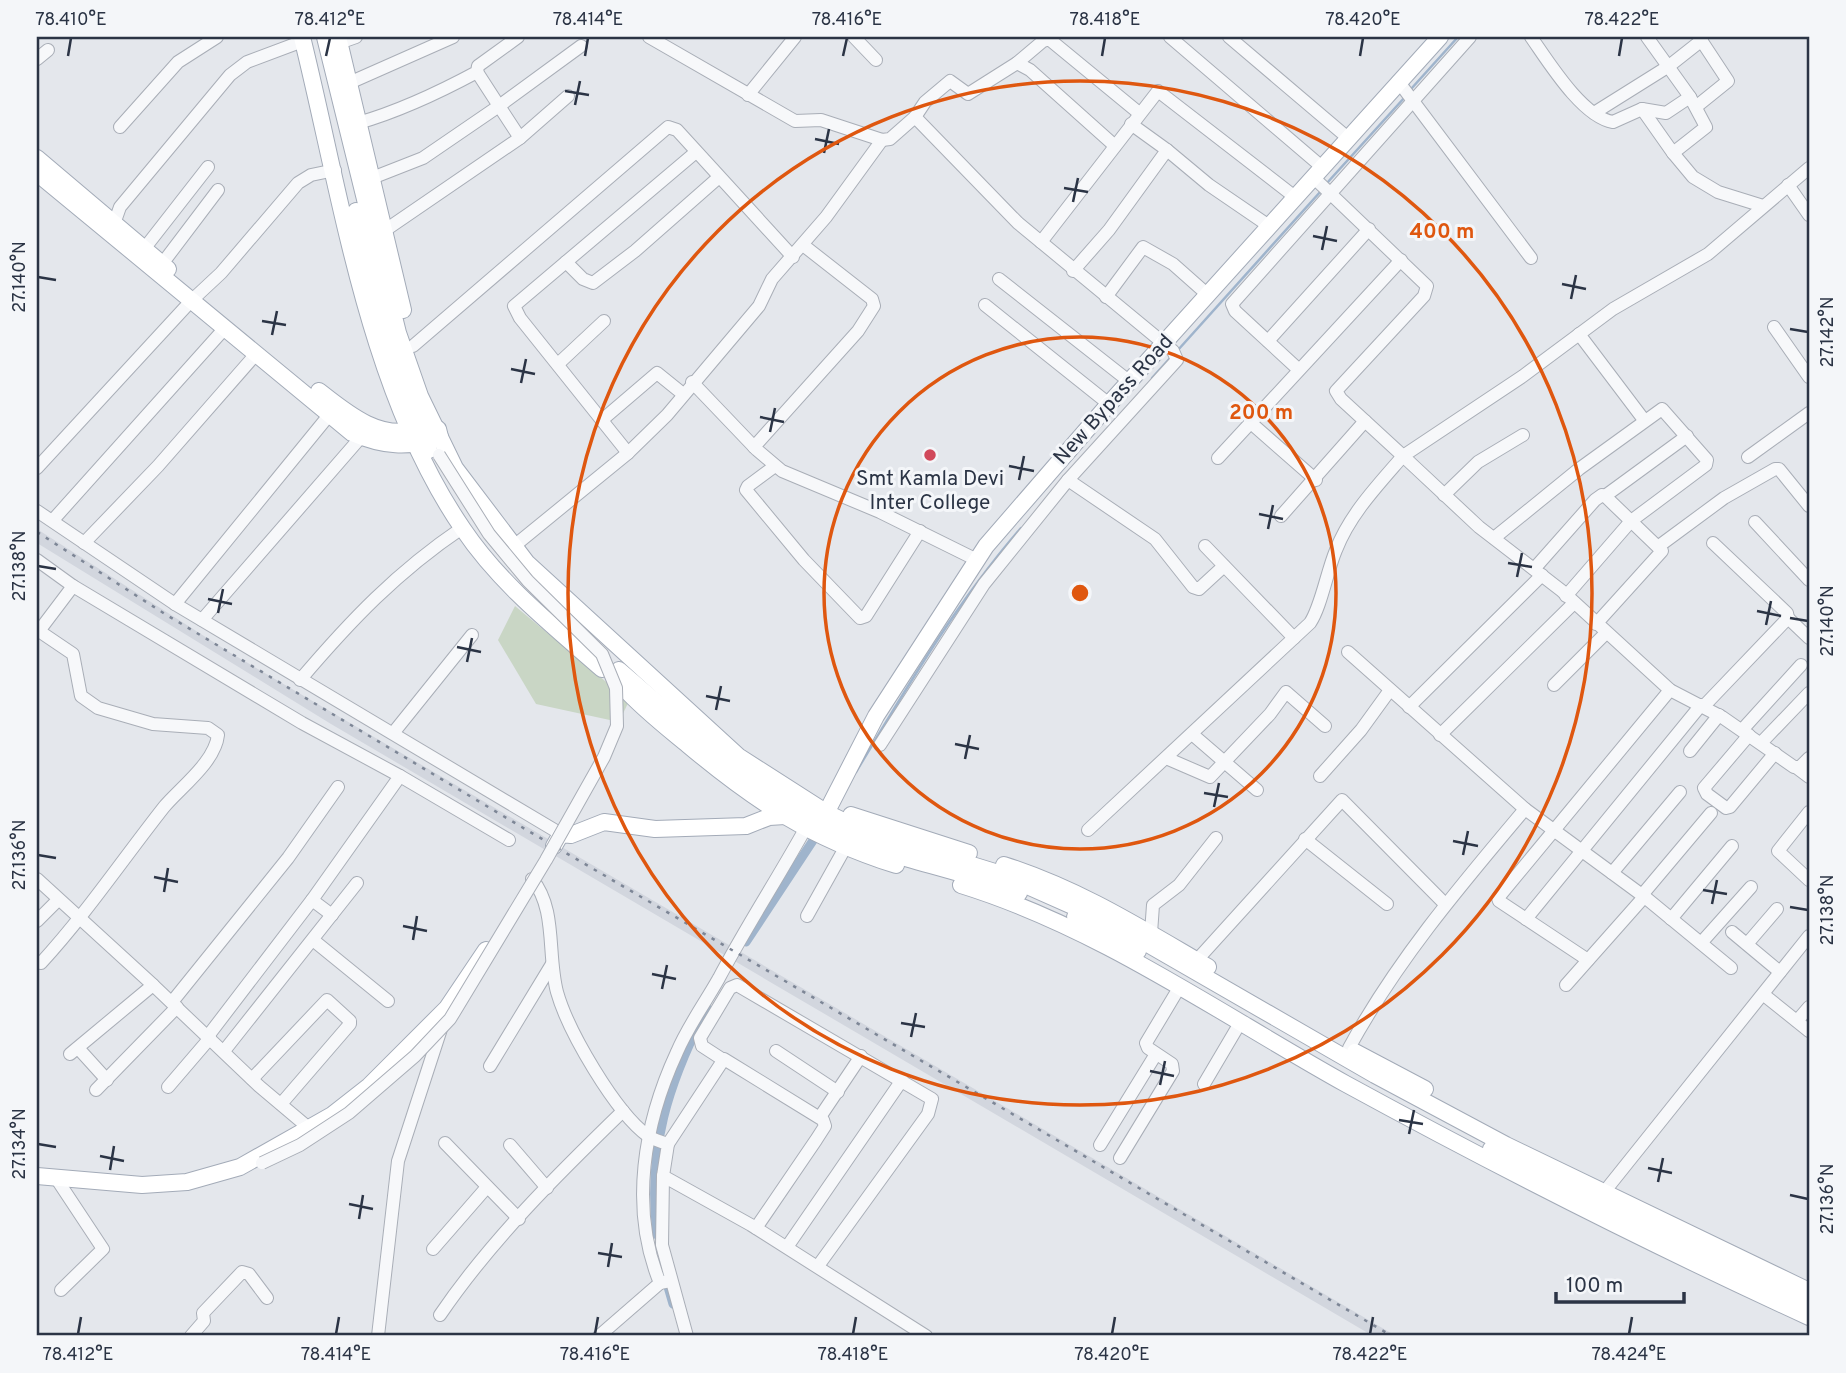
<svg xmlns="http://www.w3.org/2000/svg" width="1846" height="1373" font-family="Overpass,sans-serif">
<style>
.built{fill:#d2d6de}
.green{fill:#c9d6c5}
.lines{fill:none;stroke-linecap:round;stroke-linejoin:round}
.stream{stroke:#9fb4cc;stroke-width:2.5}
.canal{stroke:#9fb4cc;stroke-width:9}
.minor-casing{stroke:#a9aeb7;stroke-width:14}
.major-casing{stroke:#a3abb8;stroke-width:18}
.minor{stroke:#f7f8fa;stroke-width:12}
.major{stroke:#fff;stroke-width:16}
.rail{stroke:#7d8696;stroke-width:2.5;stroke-dasharray:3.5 7;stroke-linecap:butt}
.minor-bridge-casing{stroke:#a9aeb7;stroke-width:14;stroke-linecap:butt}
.minor-bridge{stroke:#f7f8fa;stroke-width:12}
.ticks{fill:none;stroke:#2b3445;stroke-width:2.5}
.ring{fill:none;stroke:#df570f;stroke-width:3.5}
.poi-dot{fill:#d1495b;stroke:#f4f6f9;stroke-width:2.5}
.labels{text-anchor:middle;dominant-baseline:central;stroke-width:6;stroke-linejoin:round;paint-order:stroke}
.street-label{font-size:21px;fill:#2b3445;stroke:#f4f6f9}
.poi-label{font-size:21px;fill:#2b3445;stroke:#f4f6f9}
.centre{fill:#df570f;stroke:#f4f6f9;stroke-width:3.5}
.ring-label{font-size:21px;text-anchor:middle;font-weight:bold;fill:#df570f;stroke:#f4f6f9;stroke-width:6;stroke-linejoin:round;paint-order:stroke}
.neatline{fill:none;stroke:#2b3445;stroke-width:2.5}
.ticks-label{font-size:18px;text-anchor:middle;fill:#2b3445}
</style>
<rect width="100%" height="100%" fill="#e4e7ec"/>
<!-- built -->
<path class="built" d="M37,529L229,652L1396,1336H1373L331,724L37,543Z"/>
<!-- green -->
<path class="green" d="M515,606L629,701L619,722L536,704L498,640Z"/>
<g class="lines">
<!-- stream -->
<g class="stream">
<path d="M1411,89L1458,37"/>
<path d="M1327,183L1405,97"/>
<path d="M1178,350L1321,191"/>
<path d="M1152,378L1171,357"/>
<path d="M856,772C907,687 956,603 1021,528"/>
</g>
<!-- canal -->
<g class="canal">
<path d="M746,942L814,839"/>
<path d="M657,1235C647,1148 668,1084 707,1008"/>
<path d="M661,1263L673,1304"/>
</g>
<!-- minor casing -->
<g class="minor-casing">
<g id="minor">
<path d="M649,37L795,121L821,120L882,140L890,139L915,117L1018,223L1173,351L1177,360L1068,480L1155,539L1193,587L1199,589L1224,566"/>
<path d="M854,37L876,60"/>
<path d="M1170,37L1322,167"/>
<path d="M1229,37L1348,138"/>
<path d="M1531,37C1548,61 1582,117 1613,122L1642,109L1666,113L1690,97L1647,37"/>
<path d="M339,43L356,37"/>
<path d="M37,59L48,50"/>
<path d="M1017,63L1043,41L1049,39L1139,113"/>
<path d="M1398,81L1531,258"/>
<path d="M349,83L453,37"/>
<path d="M748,95L795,37"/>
<path d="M1697,106L1728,81L1699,37"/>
<path d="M1642,109L1673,153L1706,127L1690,97"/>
<path d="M1594,113L1669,66L1702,40"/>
<path d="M915,117L925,102L950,81L968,94L1017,63L1030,70L1115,146"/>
<path d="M358,123C400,111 438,93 477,72L478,66L518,37"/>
<path d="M120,127L178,62L217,37"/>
<path d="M520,138L568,96"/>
<path d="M1167,150L1209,185L1269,226"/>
<path d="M1673,153L1693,177L1718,192L1763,206"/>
<path d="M1809,168L1708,254L1613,309L1523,376L1403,456L1479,527L1562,591L1670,690L1722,717L1794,767H1800L1809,758"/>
<path d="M372,178L423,158L499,106L477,72"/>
<path d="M1788,185L1809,215"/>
<path d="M114,224L120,207L230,75L247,62L303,41"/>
<path d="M384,231L520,138L499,106L581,46"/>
<path d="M1041,242L1158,91L1295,197"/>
<path d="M144,249L208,167"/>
<path d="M566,262L583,279L593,283L635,251L718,178"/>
<path d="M162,264L218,190"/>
<path d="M1073,271L1109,230L1167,150L1131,124"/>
<path d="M999,279L1130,382"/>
<path d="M1106,297L1143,247L1173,264L1208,295"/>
<path d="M985,305L1109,404"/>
<path d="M1774,327L1809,377"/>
<path d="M1579,334L1644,420"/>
<path d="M1268,341L1369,229"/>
<path d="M413,346L668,127L677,130L793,257"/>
<path d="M558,364L604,321"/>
<path d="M1298,369L1235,311L1232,304L1470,37"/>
<path d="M692,382L757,450L782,471L880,512L977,560"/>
<path d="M602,420L657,373L683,394"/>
<path d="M1251,423L1316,480"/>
<path d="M754,447L858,331L874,306L872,299L803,245"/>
<path d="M628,453L520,318L514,306L696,152"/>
<path d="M1748,457L1809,413"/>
<path d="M1218,458L1401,260"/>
<path d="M775,466L748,486L746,490L804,560L860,618L866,616L920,531"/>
<path d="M37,468L191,301L221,273L298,183L311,175L335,170"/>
<path d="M1444,495L1478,462L1523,435"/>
<path d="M1605,496L1687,436"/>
<path d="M37,511L175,604L561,834"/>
<path d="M1281,516L1365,421"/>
<path d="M53,520L225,328"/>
<path d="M1755,522L1809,580"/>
<path d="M1494,538L1579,469L1662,409L1707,460L1706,465L1631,521L1566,596"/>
<path d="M519,542L628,453L667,415L759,306L772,279L826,217L882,140"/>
<path d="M84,543L158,466L256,354"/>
<path d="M1205,546L1294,638"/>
<path d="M1659,546L1724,498L1775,469H1779L1809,506"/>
<path d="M37,560L73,586"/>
<path d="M1534,569L1595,500L1602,495L1605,496L1662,551L1596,624"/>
<path d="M175,604L330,414"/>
<path d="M1788,618L1809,638"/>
<path d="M202,620L361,437"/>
<path d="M37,630L39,631L73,586L302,723L400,776L312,900L332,915"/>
<path d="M39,631L73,654L81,696L98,708L153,724L208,728L218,735C215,762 181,787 164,807C123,859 86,914 41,963"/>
<path d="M1348,652L1525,809"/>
<path d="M300,680C351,620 397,572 462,528"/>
<path d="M1554,685L1606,633"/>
<path d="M1409,707L1542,575"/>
<path d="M1703,707L1788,618L1787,613L1713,543"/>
<path d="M1742,730L1801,665"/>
<path d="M394,732L472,635"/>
<path d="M1192,734L1257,790"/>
<path d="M1440,735L1574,603"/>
<path d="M1749,735L1704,788L1707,794L1726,808L1730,807L1775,753"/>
<path d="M1761,743L1809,693"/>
<path d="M880,745L984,584L1068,480"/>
<path d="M1690,751L1719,715"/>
<path d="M1166,758L1210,777L1270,714L1286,692L1325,726"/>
<path d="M1797,768L1809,777"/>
<path d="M400,776L509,840"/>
<path d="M1320,776L1361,730L1390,690"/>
<path d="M1809,812L1778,851L1809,880"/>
<path d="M1088,830L1310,623C1321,607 1327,571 1336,550C1350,514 1378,485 1403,456L1341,399L1336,391L1424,296L1427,286L1313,177"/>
<path d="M1305,839L1387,904"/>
<path d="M1612,873L1680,792"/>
<path d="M37,879L153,985"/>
<path d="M532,879C557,909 547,954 557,992C568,1031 615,1112 648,1136C654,1140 661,1142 668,1144L663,1176L751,1225L926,1336"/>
<path d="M1642,895L1711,813"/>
<path d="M807,916L845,848"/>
<path d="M1526,919L1701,705"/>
<path d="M1671,919L1732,846"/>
<path d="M37,921L58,900"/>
<path d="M1732,932L1780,972"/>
<path d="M1151,933L1153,905L1179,885L1216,838"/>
<path d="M313,940L388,1001"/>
<path d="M1701,943L1751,887"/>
<path d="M1747,944L1777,909"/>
<path d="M1197,960L1342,800L1445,904"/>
<path d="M1588,960L1499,901L1498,898L1670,690"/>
<path d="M1566,985L1644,897"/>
<path d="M1764,995L1809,1031"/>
<path d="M172,1002L288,858L338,787"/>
<path d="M1797,1021L1809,1007"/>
<path d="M208,1036L312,900"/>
<path d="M78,1048L107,1080"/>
<path d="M1349,1048C1397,960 1461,885 1525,809L1646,898L1731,968"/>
<path d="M224,1051L357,883"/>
<path d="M776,1051L838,1092"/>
<path d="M70,1054L153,985L259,1086L310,1129"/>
<path d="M722,1059L702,1046L700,1038L730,988L737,985L932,1099L928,1114L818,1266"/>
<path d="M490,1066L552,964"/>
<path d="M252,1079L327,1000L350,1021V1024L281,1104"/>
<path d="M1204,1084L1240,1023"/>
<path d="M168,1087L210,1038"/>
<path d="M96,1090L177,1007"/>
<path d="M820,1117L861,1056"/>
<path d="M445,1143L519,1219"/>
<path d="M668,1144L724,1059L823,1120L825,1126L816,1140L756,1228"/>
<path d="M510,1145L547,1188"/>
<path d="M1100,1145L1156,1054"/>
<path d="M1120,1158L1173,1071L1172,1064L1148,1048L1146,1043L1179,988"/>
<path d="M663,1176L662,1245L687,1336"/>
<path d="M56,1178L103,1249L61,1290"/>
<path d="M1609,1186L1809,936"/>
<path d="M787,1247L902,1080"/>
<path d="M433,1249L487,1187"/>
<path d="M670,1281L660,1283C629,1208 644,1123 677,1052C688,1026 705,1003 719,978C747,925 780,875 809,822"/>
<path d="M440,1315C491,1240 558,1174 623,1111"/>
<path d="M191,1336L204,1321L203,1313L242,1272L249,1274L267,1298"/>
<path d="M378,1336L398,1161L441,1029"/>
<path d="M599,1336L660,1283"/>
</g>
</g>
<!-- major casing -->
<g class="major-casing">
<g id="major">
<path d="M302,37C342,198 368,391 463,529C500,584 553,626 602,669"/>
<path d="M325,37L398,333L420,396L455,468L527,563L738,756L827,813L868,833L998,873L1113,924L1375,1075L1506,1145L1809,1291"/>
<path d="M338,37L403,310"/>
<path d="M37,158L168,269"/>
<path d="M37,173L352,433C382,446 409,449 440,437L438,429"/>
<path d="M356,211L386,337L429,450"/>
<path d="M319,391C347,413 380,441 417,429"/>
<path d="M619,670C692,732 763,800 852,839C905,862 965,871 1019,893"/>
<path d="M623,687C643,709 665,726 688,745C756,802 811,838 896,865"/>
<path d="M851,815L969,853"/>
<path d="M822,821L876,716L986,546L1109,404L1440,37"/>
<path d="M554,846L561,834L571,835L604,822L655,829L746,826L769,817L785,816"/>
<path d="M1004,865C1081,890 1139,927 1208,967"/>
<path d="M961,885C1100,928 1220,1014 1346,1084C1498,1167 1652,1245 1809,1317"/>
<path d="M1075,917L1138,951"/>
<path d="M1355,1052L1425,1089"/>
<path d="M1491,1149L1809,1304"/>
<path d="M37,1176L142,1185L187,1182L240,1167L332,1115L369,1086L447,1008L486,950"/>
</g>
</g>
<!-- minor -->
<use href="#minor" class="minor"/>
<!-- major -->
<use href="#major" class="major"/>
<!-- rail -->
<path class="rail" d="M37,532L165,614L525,829L1392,1336"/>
<!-- minor-bridge casing -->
<g class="minor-bridge-casing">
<path id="minor-bridge" d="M262,1163L300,1145L349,1113L415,1056L450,1019L546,860L604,757L617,726L616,688L602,654L528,581L489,534L439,455"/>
</g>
<!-- minor-bridge -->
<use href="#minor-bridge" class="minor-bridge"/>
</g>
<!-- ticks -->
<path class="ticks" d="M68,56L71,38M326,56L330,38M585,56L588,38M843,56L847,38M1102,56L1105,38M1360,56L1363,38M1619,56L1622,38M565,91L589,95M575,105L580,81M815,139L839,144M824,153L829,129M1064,188L1088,192M1073,202L1078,178M1313,236L1337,241M1322,250L1327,226M38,277L56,280M1562,284L1586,289M1571,299L1576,275M262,321L286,325M1790,329L1808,332M272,335L277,311M511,369L535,374M521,383L526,359M760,417L784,422M770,432L775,408M1009,466L1034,471M1019,480L1024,456M1259,514L1283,519M1268,529L1273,505M1508,563L1532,567M38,566L56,569M1517,577L1522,553M208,599L232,604M1757,611L1781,616M218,613L223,589M1790,618L1808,621M1766,625L1771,601M457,647L481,652M467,662L472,638M706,696L730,701M716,710L721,686M955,744L979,749M965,759L970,735M1204,793L1228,797M1214,807L1219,783M1453,841L1478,846M38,855L56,858M1463,855L1468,831M154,877L178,882M1703,890L1727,894M164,892L168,868M1712,904L1717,880M1790,907L1808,910M403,926L427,931M413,940L417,916M652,974L676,979M662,989L667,965M901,1023L925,1027M911,1037L916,1013M1150,1071L1174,1076M1160,1085L1165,1061M1399,1120L1423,1124M1409,1134L1414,1110M38,1144L56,1147M100,1156L124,1161M1648,1168L1672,1173M110,1170L114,1146M1658,1182L1663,1158M1790,1195L1808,1199M349,1204L373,1209M359,1219L363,1195M598,1253L622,1257M608,1267L612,1243M78,1334L81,1317M336,1334L339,1317M595,1334L598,1317M853,1334L856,1317M1112,1334L1115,1317M1370,1334L1373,1317M1629,1334L1632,1317"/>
<!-- distance rings -->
<g class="ring">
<circle cx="1080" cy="593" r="256"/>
<circle cx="1080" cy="593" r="512"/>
</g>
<!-- markers -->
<circle class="poi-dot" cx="930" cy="455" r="7"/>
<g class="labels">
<!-- street labels -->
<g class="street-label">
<text transform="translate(1114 400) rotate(-48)">New Bypass Road</text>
</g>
<!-- poi labels -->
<g class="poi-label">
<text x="930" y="479">Smt Kamla Devi<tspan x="930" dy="24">Inter College</tspan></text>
</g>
</g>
<circle cx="1080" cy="593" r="10" class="centre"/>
<g class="ring-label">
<text x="1442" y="238">400 m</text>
<text x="1261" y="419">200 m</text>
</g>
<!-- border -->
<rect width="1846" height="1373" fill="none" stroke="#f4f6f9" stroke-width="77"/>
<!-- scale -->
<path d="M1556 1292v10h128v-10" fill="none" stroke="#2b3445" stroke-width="3.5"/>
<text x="1566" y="1292" font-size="21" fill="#2b3445" stroke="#f4f6f9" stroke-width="5" paint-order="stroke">100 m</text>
<rect x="38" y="38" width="1770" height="1296" class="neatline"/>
<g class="ticks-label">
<text x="71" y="25">78.410°E</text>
<text x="330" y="25">78.412°E</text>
<text x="588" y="25">78.414°E</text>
<text x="847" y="25">78.416°E</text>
<text x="1105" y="25">78.418°E</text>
<text x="1363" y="25">78.420°E</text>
<text x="1622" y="25">78.422°E</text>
<text transform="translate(19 277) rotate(-90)" y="6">27.140°N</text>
<text transform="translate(1827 332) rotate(-90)" y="6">27.142°N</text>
<text transform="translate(19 566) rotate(-90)" y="6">27.138°N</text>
<text transform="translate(1827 621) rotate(-90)" y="6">27.140°N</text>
<text transform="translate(19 855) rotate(-90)" y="6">27.136°N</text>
<text transform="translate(1827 910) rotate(-90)" y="6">27.138°N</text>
<text transform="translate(19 1144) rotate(-90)" y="6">27.134°N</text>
<text transform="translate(1827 1199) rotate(-90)" y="6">27.136°N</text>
<text x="78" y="1360">78.412°E</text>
<text x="336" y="1360">78.414°E</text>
<text x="595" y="1360">78.416°E</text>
<text x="853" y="1360">78.418°E</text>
<text x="1112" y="1360">78.420°E</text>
<text x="1370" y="1360">78.422°E</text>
<text x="1629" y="1360">78.424°E</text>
</g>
</svg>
